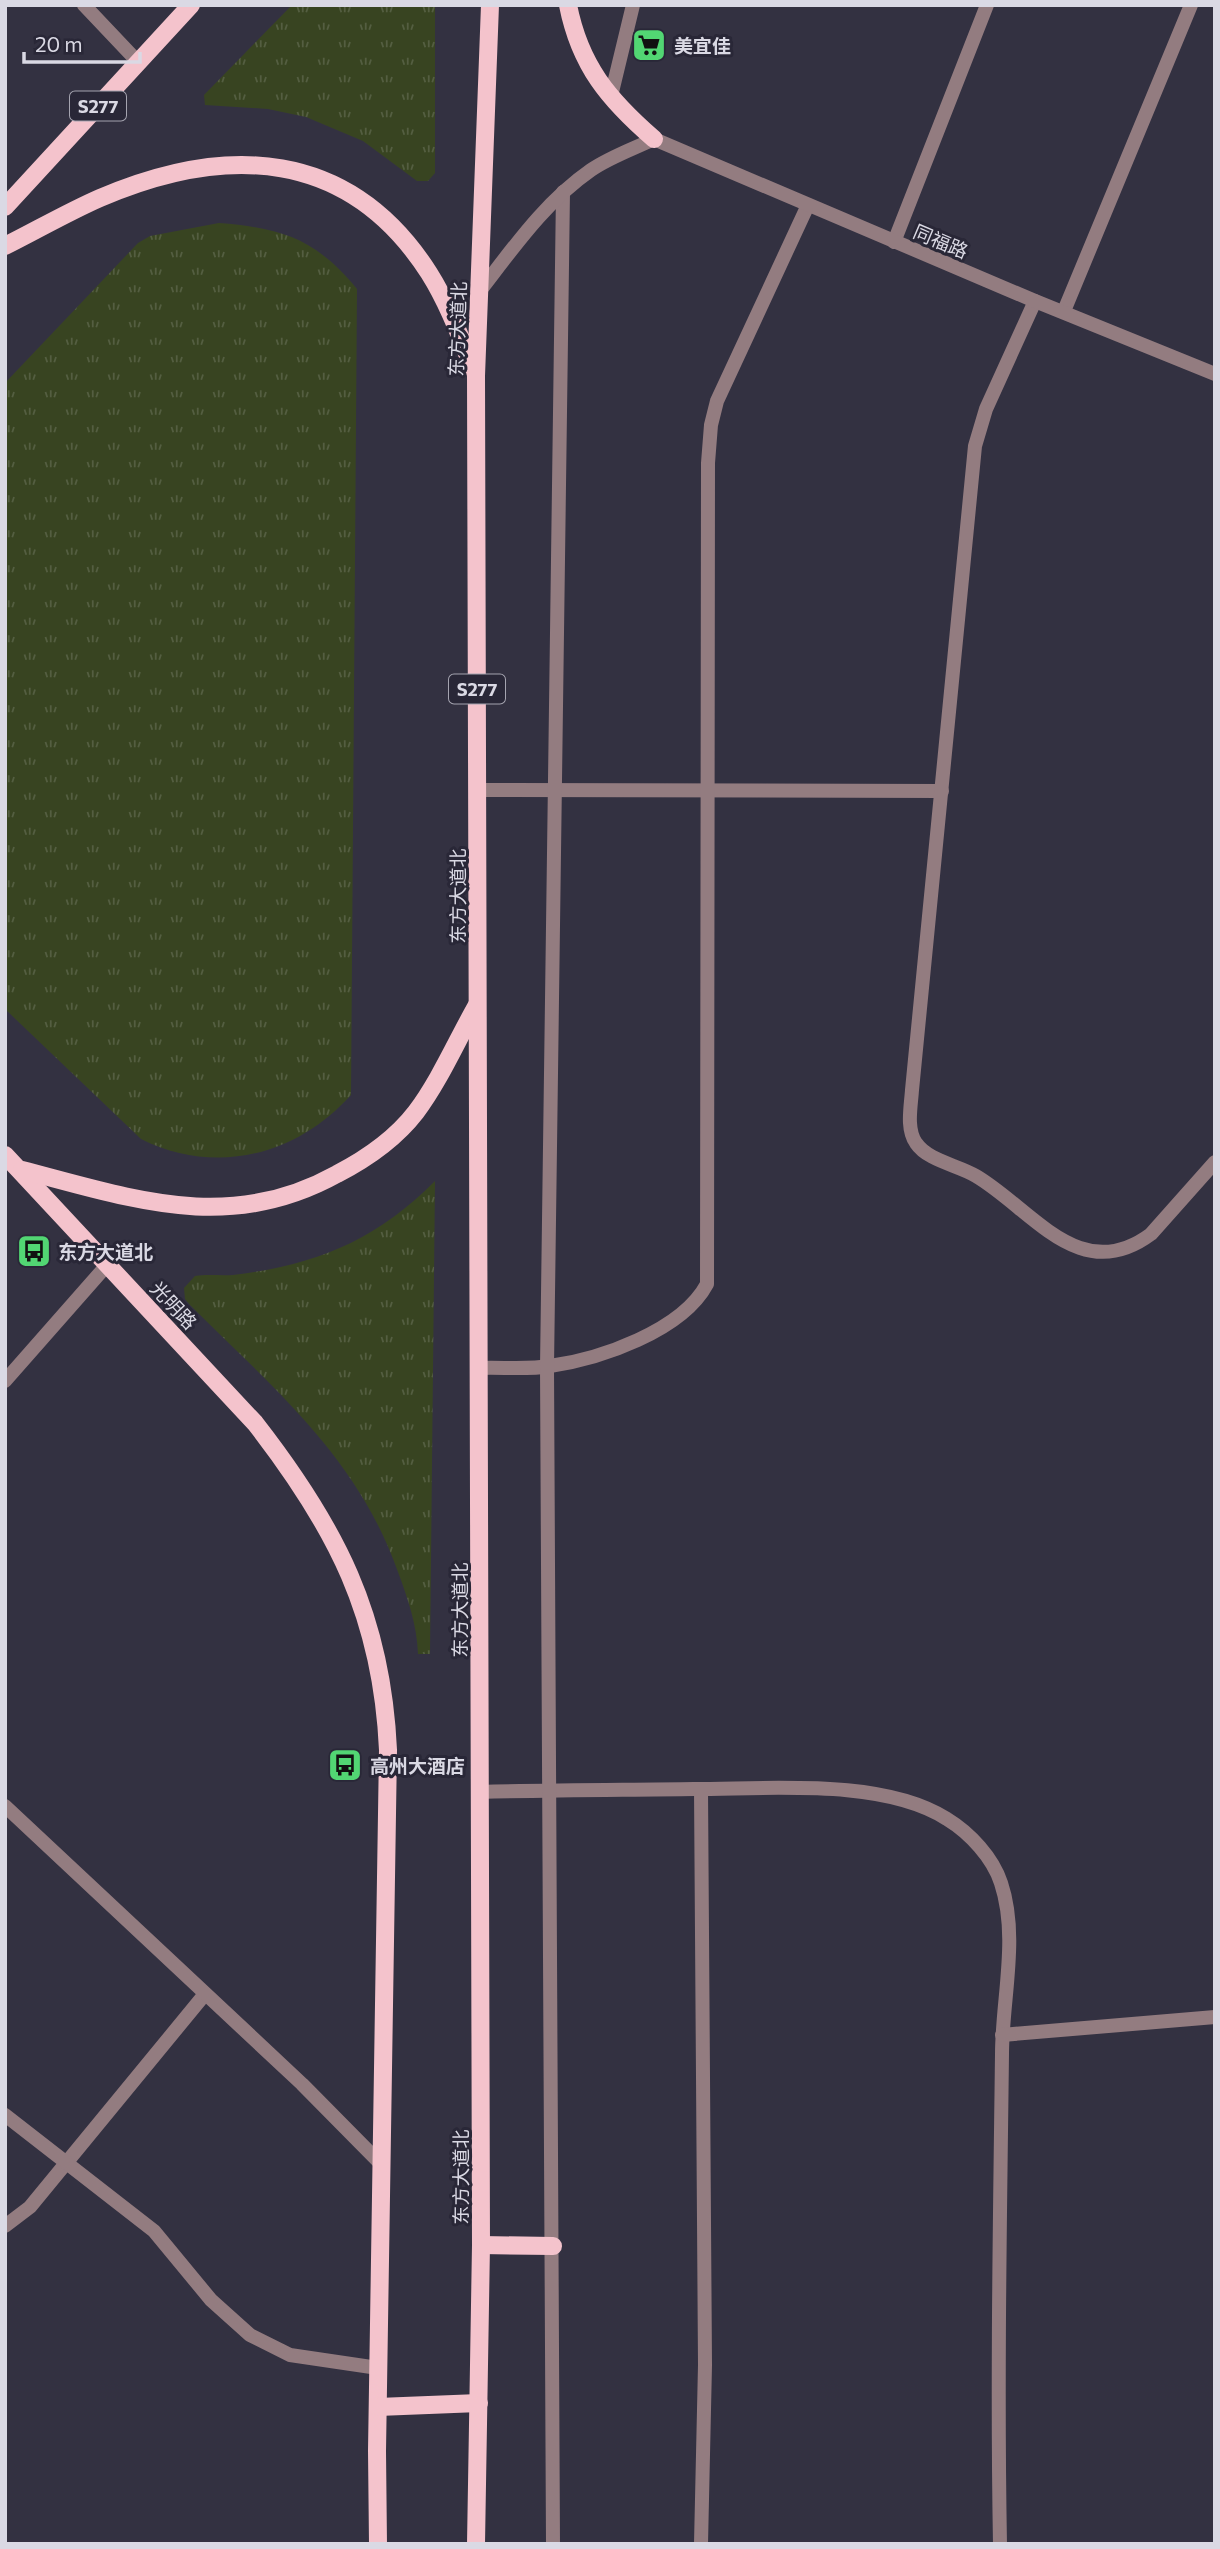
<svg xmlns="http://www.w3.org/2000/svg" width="1220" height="2549" font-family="Commissioner,'Noto Sans SC',sans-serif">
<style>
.grass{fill:url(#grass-tufts)}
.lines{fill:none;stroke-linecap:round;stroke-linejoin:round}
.service{stroke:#937c80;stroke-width:14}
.minor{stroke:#937c80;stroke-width:14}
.tertiary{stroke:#937c80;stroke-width:14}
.primary{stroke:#f4c3cc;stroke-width:18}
.labels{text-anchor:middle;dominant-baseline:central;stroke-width:6;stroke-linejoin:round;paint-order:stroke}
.shield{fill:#292737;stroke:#a5a4b0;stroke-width:2}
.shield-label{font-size:18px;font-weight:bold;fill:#dad9e4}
.poi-label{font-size:19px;font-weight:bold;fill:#dad9e4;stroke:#292737;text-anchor:start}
.street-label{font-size:19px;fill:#dad9e4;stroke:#292737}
</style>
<defs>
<pattern id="grass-tufts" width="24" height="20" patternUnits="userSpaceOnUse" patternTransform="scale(1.75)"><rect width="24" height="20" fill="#384421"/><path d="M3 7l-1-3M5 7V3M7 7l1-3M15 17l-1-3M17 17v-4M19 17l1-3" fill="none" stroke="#545e41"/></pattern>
</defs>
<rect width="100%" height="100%" fill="#333141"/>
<!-- grass -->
<g class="grass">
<path d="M292,5H435V173L428,181H417L363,141L306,117L268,109L205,105L204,95Z"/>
<path d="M219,223C282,228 316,239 357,289L351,1095C296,1156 215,1176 141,1139L5,1009V383L138,243L150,236Z"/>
<path d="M435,1181L430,1654H418C417,1625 408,1599 398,1572C357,1456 274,1389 190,1305L185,1299L184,1288L195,1276C208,1274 220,1276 233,1275C316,1265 375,1241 435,1181Z"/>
</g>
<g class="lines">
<!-- service -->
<g class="service">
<path d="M84,5L138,62"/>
<path d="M611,96L633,5"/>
<path d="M894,242L987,5"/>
<path d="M478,790L942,791"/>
<path d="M5,2226L30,2207L205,1994"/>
<path d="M701,2544L705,2365L701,1789"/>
</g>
<!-- minor -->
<g class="minor">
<path d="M1035,301L986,409L975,446L912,1090C911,1106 906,1129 916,1143C928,1161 958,1165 976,1176C1032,1209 1080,1287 1151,1234L1215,1162"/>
<path d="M1064,311L1191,5"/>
<path d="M480,1368C502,1367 527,1370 550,1366C600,1359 682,1331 707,1284L708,463L711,425L717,401L808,205"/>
<path d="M5,1381L107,1265"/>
<path d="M480,1792C552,1790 623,1790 694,1789C769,1789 883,1778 947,1819C970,1833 993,1858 1001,1883C1019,1937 1002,1999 1002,2054C1000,2217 997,2381 1000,2544"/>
<path d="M5,1806L302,2084L383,2166"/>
<path d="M1002,2035L1215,2017"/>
<path d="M5,2115L154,2231L211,2300L250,2335L290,2355L378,2368"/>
<path d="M553,2544L547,1367L563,192"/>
</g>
<!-- tertiary -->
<path class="tertiary" d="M479,292C514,247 545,202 591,170C610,157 633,149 654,139L1035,301L1215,374"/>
<!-- primary -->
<g class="primary">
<path d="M568,5C580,66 609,100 654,139"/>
<path d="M5,207L191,5"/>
<path d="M5,246C37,230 68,212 100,198C226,144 349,148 429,273C448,303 460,336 473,369"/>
<path d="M5,1155L255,1423C336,1527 382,1616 388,1750L377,2451L378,2544"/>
<path d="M22,1170C134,1199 229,1234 337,1174C366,1159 396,1138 416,1112C440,1080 457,1040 477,1005"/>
<path d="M481,2245L553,2246"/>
<path d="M378,2407L479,2403"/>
<path d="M476,2544L481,2245L476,376L490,5"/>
</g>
</g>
<!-- icons -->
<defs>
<g id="supermarket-square" transform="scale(1.75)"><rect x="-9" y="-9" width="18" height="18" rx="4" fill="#52d673" stroke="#292737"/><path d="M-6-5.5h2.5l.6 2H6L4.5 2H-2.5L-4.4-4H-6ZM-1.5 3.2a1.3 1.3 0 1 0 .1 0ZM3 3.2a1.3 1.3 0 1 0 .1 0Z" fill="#111"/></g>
<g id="bus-square" transform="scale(1.75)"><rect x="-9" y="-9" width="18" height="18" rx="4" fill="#52d673" stroke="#292737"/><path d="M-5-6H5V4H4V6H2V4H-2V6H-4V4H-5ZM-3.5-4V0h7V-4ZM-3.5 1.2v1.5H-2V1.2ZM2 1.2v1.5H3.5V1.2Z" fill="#111"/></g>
</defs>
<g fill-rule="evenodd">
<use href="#supermarket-square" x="649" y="45"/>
<use href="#bus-square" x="34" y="1251"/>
<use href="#bus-square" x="345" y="1765"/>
</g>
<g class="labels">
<!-- shield labels -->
<g class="shield">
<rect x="70" y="91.5" width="56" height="29" rx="5"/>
<rect x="449" y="674.5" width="56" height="29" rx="5"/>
</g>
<g class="shield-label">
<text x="98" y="106">S277</text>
<text x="477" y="689">S277</text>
</g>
<!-- poi labels -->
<g class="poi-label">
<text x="674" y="45">美宜佳</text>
<text x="58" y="1251">东方大道北</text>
<text x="370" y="1765">高州大酒店</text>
</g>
<!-- street labels -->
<g class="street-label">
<text transform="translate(941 241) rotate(23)">同福路</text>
<text transform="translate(457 329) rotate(-88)">东方大道北</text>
<text transform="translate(457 896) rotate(-90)">东方大道北</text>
<text transform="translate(174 1305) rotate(47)">光明路</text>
<text transform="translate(459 1610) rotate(-90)">东方大道北</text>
<text transform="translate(460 2177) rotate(-90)">东方大道北</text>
</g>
</g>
<!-- border -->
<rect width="1220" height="2549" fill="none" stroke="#dad9e4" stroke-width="14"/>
<!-- scale -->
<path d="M24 52v10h116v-10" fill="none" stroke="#dad9e4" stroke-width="3.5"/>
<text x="35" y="52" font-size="21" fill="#dad9e4" stroke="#292737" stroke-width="5" paint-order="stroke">20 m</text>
</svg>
